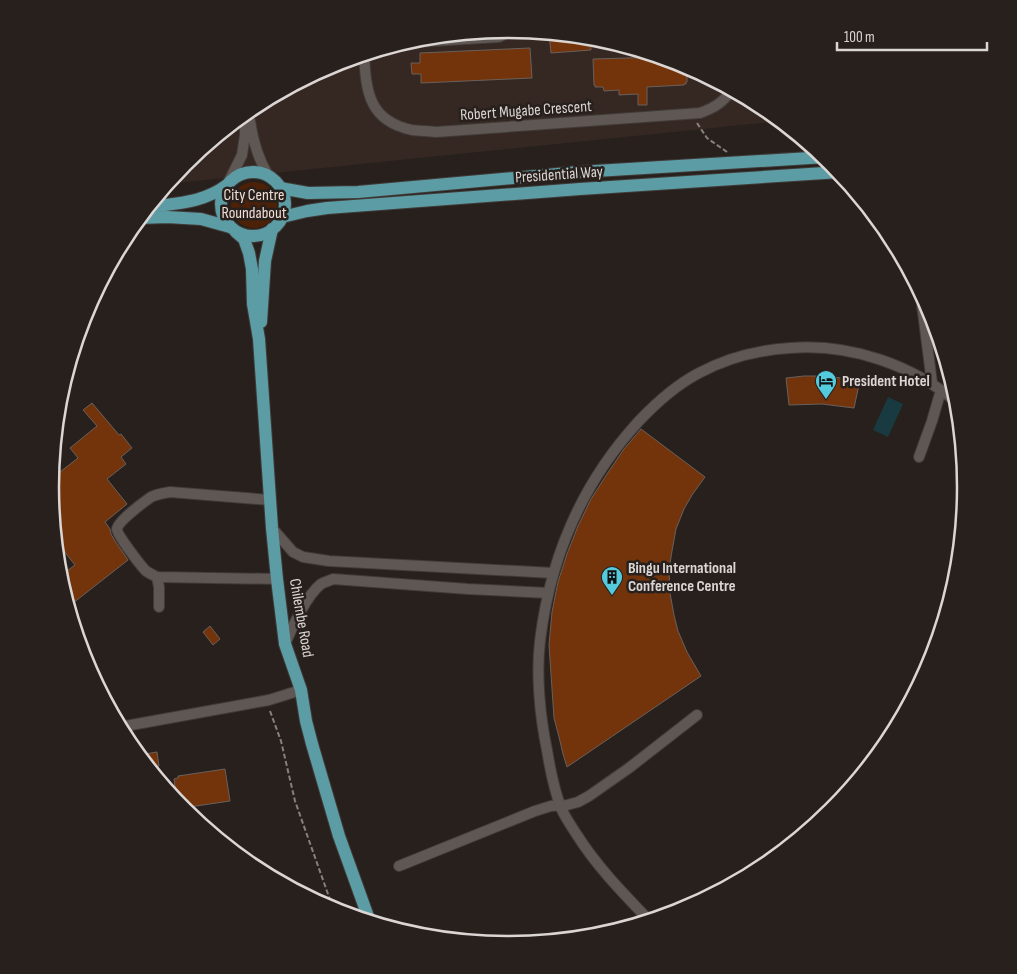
<svg xmlns="http://www.w3.org/2000/svg" width="1017" height="974" font-family="'Sofia Sans Condensed',sans-serif">
<style>
.built{fill:#352822}
.green{fill:#4d2107}
.water{fill:#183a40}
.building{fill:#74340b;stroke:#69605c}
.lines{fill:none;stroke-linecap:round;stroke-linejoin:round}
.minor-casing{stroke:#413b38;stroke-width:12}
.major-casing{stroke:#413b38;stroke-width:14}
.path{stroke:#86807e;stroke-width:2;stroke-dasharray:5 2.5;stroke-linecap:butt}
.minor{stroke:#5f5753;stroke-width:10}
.major{stroke:#5c9ca5;stroke-width:12}
.labels{text-anchor:middle;dominant-baseline:central;stroke-width:5;stroke-linejoin:round;paint-order:stroke}
.street-label{font-size:16px;fill:#dbd6d4;stroke:#27201d}
.park-label{font-size:16px;fill:#f2ded4;stroke:#27201d}
.poi-label{font-size:16px;font-weight:bold;fill:#dbd6d4;stroke:#27201d;text-anchor:start}
.rim{fill:none;stroke:#dbd6d4;stroke-width:2.5}
</style>
<rect width="100%" height="100%" fill="#27201d"/>
<!-- built -->
<path class="built" d="M508,29L598,38L684,64L763,106L781,121L167,184L185,163L254,106L333,64L419,38Z"/>
<!-- green -->
<circle class="green" cx="254" cy="205" r="23"/>
<!-- water -->
<path class="water" d="M888,397L903,404L888,437L873,430Z"/>
<!-- building -->
<g class="building">
<path d="M549,33L590,37L591,50L551,53Z"/>
<path d="M530,48L532,78L421,83V74H412L411,63H420V53Z"/>
<path d="M662,57L687,65V82H686V84H684V85L647,87V105H638V94L619,95V90L604,91L603,87H595V85H594L593,59Z"/>
<path d="M586,102L587,110L584,111H551V105Z"/>
<path d="M804,376H823L860,380L854,408L822,404L789,405L786,378Z"/>
<path d="M92,403L119,435L121,434L132,448L121,457L126,464L107,479L127,504L105,522L110,529L111,534L115,541L128,560L68,607L59,577L75,565L56,541L50,487L51,479L78,458L70,448L97,426L83,410Z"/>
<path d="M641,429L705,477L692,495L684,509L676,529L672,551L669,570L670,593L674,615L678,631L687,652L701,676L567,767L563,754L559,737L554,718L549,645L552,612L558,582L567,554L578,526L591,499L607,474L624,449Z"/>
<path d="M210,626L220,639L213,645L203,632Z"/>
<path d="M157,752L159,766L149,768L139,755Z"/>
<path d="M225,769L230,801L189,807L188,800L177,802L174,779L178,778V776Z"/>
</g>
<g class="lines">
<!-- minor casing -->
<g class="minor-casing">
<g id="minor">
<path d="M400,43L499,37L515,29"/>
<path d="M364,54C366,92 369,121 412,130C420,131 428,131 436,132L700,113C714,108 724,102 732,89"/>
<path d="M250,121C253,142 258,159 269,177"/>
<path d="M227,185L242,155L245,135V113"/>
<path d="M920,289L932,383"/>
<path d="M947,362L951,398"/>
<path d="M919,457L932,421L941,390"/>
<path d="M270,500L170,492C164,493 157,494 151,497C144,502 118,521 117,529C117,535 141,566 146,571C149,573 153,575 157,577L277,579"/>
<path d="M272,528L293,552L303,557L329,561L553,573"/>
<path d="M157,577L159,587V607"/>
<path d="M285,644C293,626 306,596 321,584C324,582 329,581 333,579L468,589L548,593"/>
<path d="M120,727L269,700L301,690"/>
<path d="M399,866L535,811L551,806L567,805L578,802L589,796L629,768L697,715"/>
<path d="M651,920L644,915C620,890 596,865 577,835C571,826 565,817 561,808C554,789 550,769 547,750C540,717 536,675 540,641C550,558 582,483 639,421C657,402 676,385 699,373C727,358 759,350 790,348C850,343 913,365 959,404"/>
</g>
</g>
<!-- major casing -->
<g class="major-casing">
<g id="major">
<circle cx="253" cy="204" r="32"/>
<path d="M280,188L308,193L358,192L579,172L826,157"/>
<path d="M149,207C177,203 203,203 227,185"/>
<path d="M282,217L307,211L327,208L580,189L840,172"/>
<path d="M139,218L167,217L201,219L230,227"/>
<path d="M236,232L244,239L249,253L252,269L253,304L259,339L272,528L277,579L285,644L301,690L306,721L312,744L339,836L370,922"/>
<path d="M261,322L265,261L272,229"/>
</g>
</g>
<!-- path -->
<g class="path">
<path d="M697,123L707,138L727,152"/>
<path d="M270,711L281,741L295,801L334,911"/>
</g>
<!-- minor -->
<use href="#minor" class="minor"/>
<!-- major -->
<use href="#major" class="major"/>
</g>
<!-- icons -->
<defs>
<g id="hotel-pin" transform="scale(1.125)"><path d="M0 17L-7.5 6A9.5 9.5 0 1 1 7.5 6Z" fill="#54cadd" stroke="#27201d"/><path d="M-6-4.5h1.5V1H6V5H4.5V3h-9V5H-6ZM-4 0a1.8 1.8 0 1 1 3.6 0ZM.5 0V-2.5h3Q6-2.5 6 0Z" fill="#111"/></g>
<g id="building-pin" transform="scale(1.125)"><path d="M0 17L-7.5 6A9.5 9.5 0 1 1 7.5 6Z" fill="#54cadd" stroke="#27201d"/><path d="M-4-6H4V6H1V3H-1V6H-4ZM-2.5-4.3h1.7v1.8h-1.7ZM.8-4.3h1.7v1.8H.8ZM-2.5-1h1.7V.8h-1.7ZM.8-1h1.7V.8H.8Z" fill="#111"/></g>
</defs>
<g fill-rule="evenodd">
<use href="#hotel-pin" x="826" y="381"/>
<use href="#building-pin" x="612" y="577"/>
</g>
<g class="labels">
<!-- street labels -->
<g class="street-label">
<text transform="translate(526 111) rotate(-4)">Robert Mugabe Crescent</text>
<text transform="translate(559 175) rotate(-4)">Presidential Way</text>
<text transform="translate(301 618) rotate(80)">Chilembe Road</text>
</g>
<!-- park labels -->
<g class="park-label">
<text x="254" y="195">City Centre<tspan x="254" dy="18">Roundabout</tspan></text>
</g>
<!-- poi labels -->
<g class="poi-label">
<text x="842" y="381">President Hotel</text>
<text x="628" y="568">Bingu International<tspan x="628" dy="18">Conference Centre</tspan></text>
</g>
</g>
<!-- crop -->
<path d="M0 0H1017V974H0ZM59 487a449 449 0 1 1 898 0a449 449 0 1 1-898 0Z" fill="#27201d" fill-rule="evenodd"/>
<path class="rim" d="M59 487a449 449 0 1 1 898 0a449 449 0 1 1-898 0Z"/>
<!-- scale -->
<path d="M837 42v8h150v-8" fill="none" stroke="#dbd6d4" stroke-width="2.5"/>
<text x="844" y="42" font-size="15" fill="#dbd6d4" stroke="#27201d" stroke-width="4" paint-order="stroke">100 m</text>
</svg>
